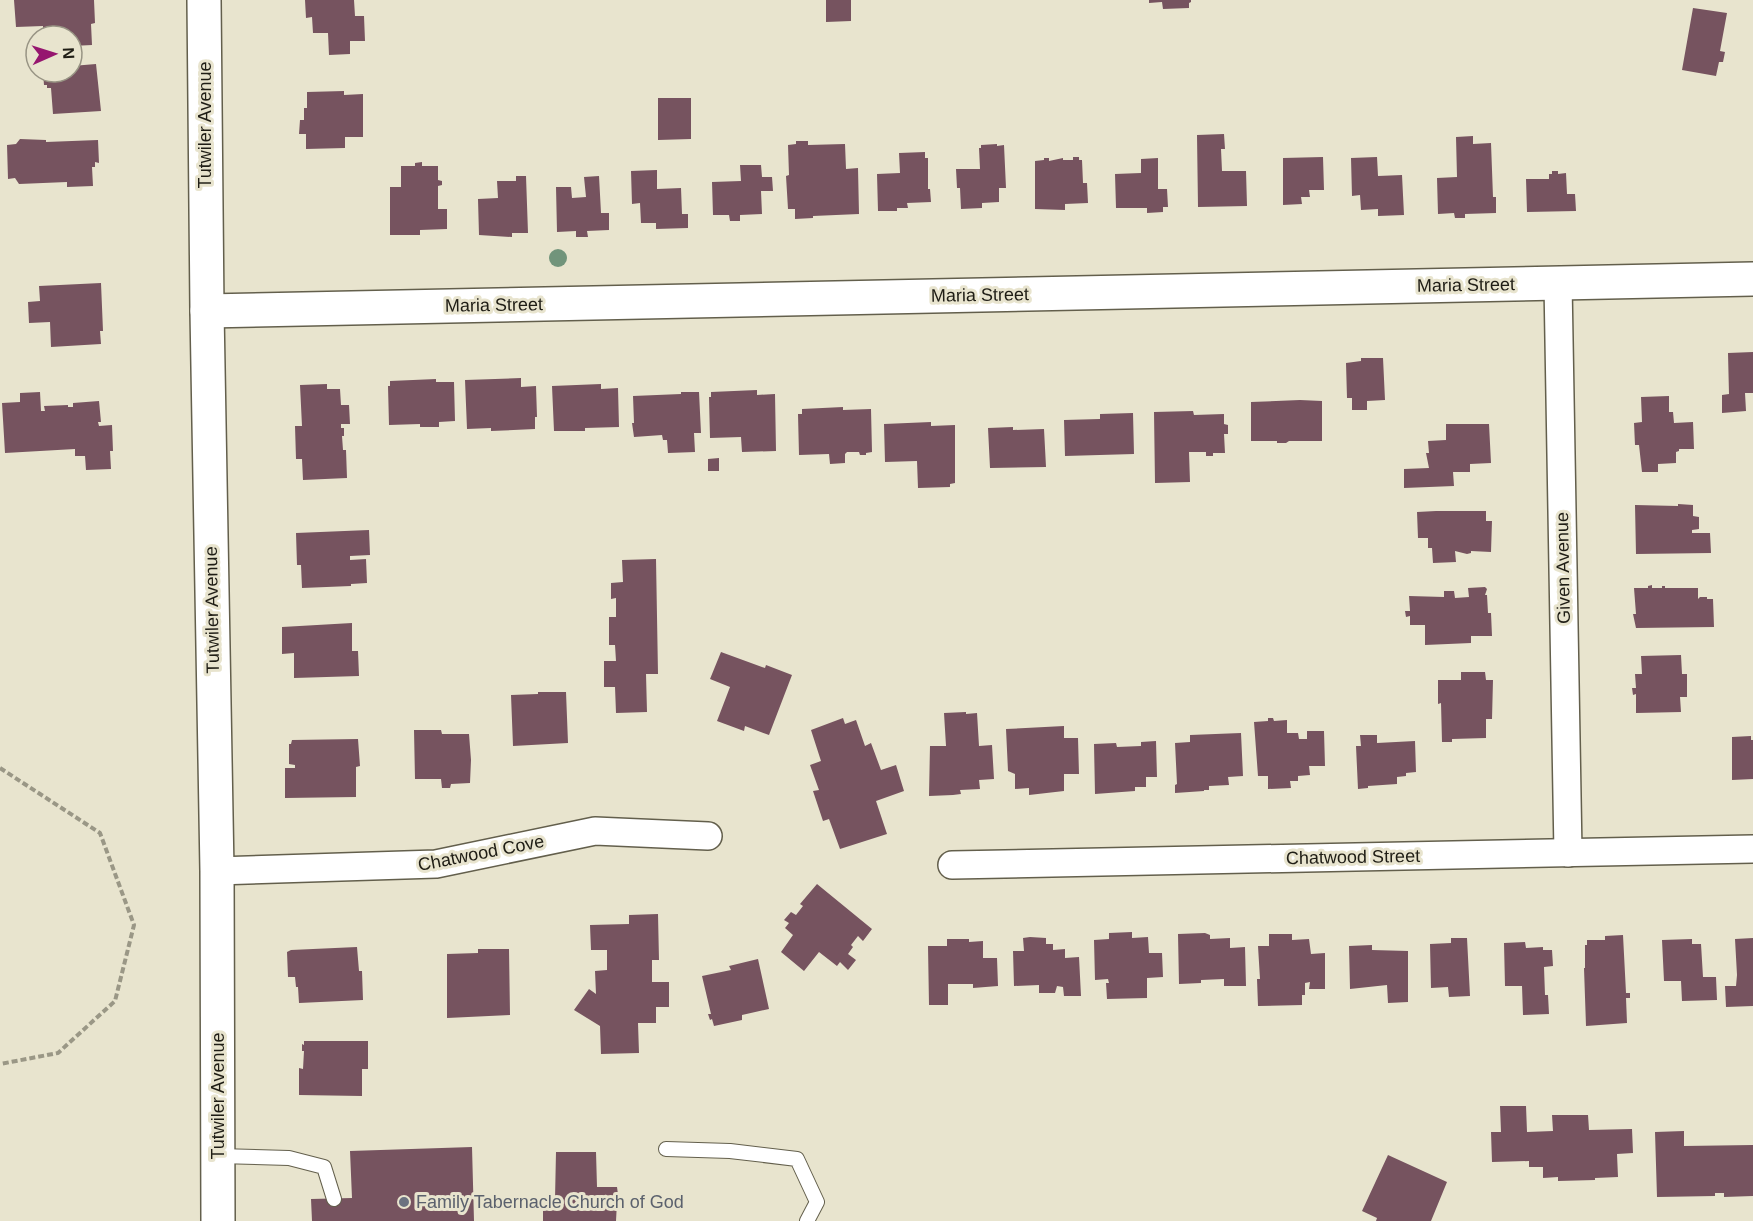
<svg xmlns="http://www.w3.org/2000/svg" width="1753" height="1221" font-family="Helvetica,sans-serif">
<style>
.building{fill:#76535f}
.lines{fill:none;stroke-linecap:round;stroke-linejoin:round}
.lane-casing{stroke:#635f4c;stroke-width:16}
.street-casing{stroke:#635f4c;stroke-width:30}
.secondary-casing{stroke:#635f4c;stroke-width:36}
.path{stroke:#9a9786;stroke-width:4;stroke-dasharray:6 3;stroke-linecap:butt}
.lane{stroke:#fff;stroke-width:14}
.street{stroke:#fff;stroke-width:27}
.secondary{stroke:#fff;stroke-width:33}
.tree{fill:#71947b}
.worship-dot{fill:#6b7280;stroke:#e8e4ce;stroke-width:2}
.labels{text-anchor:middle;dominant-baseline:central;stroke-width:6;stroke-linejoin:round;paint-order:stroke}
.street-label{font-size:18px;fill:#1f1d15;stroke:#e8e4ce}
.worship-label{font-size:18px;fill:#5b616d;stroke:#e8e4ce;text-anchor:start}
</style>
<rect width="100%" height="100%" fill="#e8e4ce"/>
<!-- building -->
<g class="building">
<path d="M14,0H94L95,23L91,24L92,45L72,46V36H43V26L16,27Z"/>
<path d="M305,0H354L355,16H364L365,41H350V54L329,55L328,33H313L312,17L306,18Z"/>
<path d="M826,0H851V21L826,22Z"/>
<path d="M1149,0H1191V2L1189,3V8L1163,9L1162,2L1149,3Z"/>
<path d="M1693,8L1727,13L1720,51L1725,52L1723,62H1719L1716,76L1682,70Z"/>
<path d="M96,64L101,111L53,114L51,88H47V85H44L43,72H72V66Z"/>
<path d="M344,91V95L363,94V137H345V148L306,149V134H299L300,120H304V108H307V92Z"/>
<path d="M658,98H691V139L658,140Z"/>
<path d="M1224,134L1225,149H1221L1222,171H1246L1247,206L1198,207L1197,135Z"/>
<path d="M1473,136V144L1491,143L1493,197H1496V213L1465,214V218H1455L1454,213L1438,214L1437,178L1457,177L1456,137Z"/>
<path d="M20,139L46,140V142L98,140L99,163L95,162V167H92L93,186L67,187V182L19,184L15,178L8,179L7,145L16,144Z"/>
<path d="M796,141H808V145L845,144L846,169L858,168L859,214L813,216V218L795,219V209H788L786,176L789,175L788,145L796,144Z"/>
<path d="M997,144V146L1004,145L1006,188H999V202L982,203V208L961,209L960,188H957L956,169H980L979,148H981V145Z"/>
<path d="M925,152V158H928V189H930L931,202L907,203L908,208H897V211H878L877,174L900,173L899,153Z"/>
<path d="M1073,157H1079V160H1082L1083,183H1087L1088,203L1065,204V210L1035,209V161L1044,160V158H1049V161L1063,158V160H1073Z"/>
<path d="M1323,157L1324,190H1309L1310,197H1301L1302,204L1283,205V158Z"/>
<path d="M1377,157L1378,176L1402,175L1404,215L1378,216V209L1361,210L1360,195L1352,196L1351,158Z"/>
<path d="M1158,158V189H1167L1168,207H1163V212L1147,213V208H1116L1115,174L1141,173V159Z"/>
<path d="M422,162V166H438V180L442,181V185L438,186V209H447V229L420,230V235H390V187H401V166H415V163Z"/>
<path d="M740,165H761L762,177H772L773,191H761L762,214L740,215V221H730L729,215H713L712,182L741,181Z"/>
<path d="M657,170V189L681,188L682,214H688V228L656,229V223H641L640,203L632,204L631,171Z"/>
<path d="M1552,171H1558V174L1566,173L1567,194H1575L1576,211L1527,212L1526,179H1549V174H1552Z"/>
<path d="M516,176H526L528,233H512V237L479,235L478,199L498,198L497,181H516Z"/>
<path d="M599,176L601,213H609V230L587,231L588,237H576V231L557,232L556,187H571L572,198L586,197L584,177Z"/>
<path d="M101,283L103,331H100L101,344L51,347L50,322L29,323L28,302L40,301L39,286Z"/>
<path d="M1753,352V393H1745L1746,411L1722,413V395L1729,394L1728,353Z"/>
<path d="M1361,358H1383L1385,400L1367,401V410H1352V398H1347L1346,363L1361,361Z"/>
<path d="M521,378V387L536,386L537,417H535V429L491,431V428L467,429L465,380Z"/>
<path d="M436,379V382H454L455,421L439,422V427H420V424L389,425L388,386H390V381Z"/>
<path d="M327,384V389H340L341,405H349L350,424H341V428H344V436H342L343,450H346L347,478L303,480L302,459H296L295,426H302L300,385Z"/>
<path d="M601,384V389L618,388L619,427L585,428V431H554L552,386Z"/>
<path d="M757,390V395L775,394L776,451L742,452L741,437L710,438L709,397H711V392Z"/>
<path d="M40,392L41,411H45L44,406L68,405V407H73V403L99,401L101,422H98L99,426L112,425L113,451H110L111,469L86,470L85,456H75V449L5,453L2,403L20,402V393Z"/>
<path d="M681,392H699L701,433H694L695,452L668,453L667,440H663L662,435L634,437L632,423H634L633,396L681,394Z"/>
<path d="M1669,396V412H1673L1674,423L1693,422L1694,449H1679V451L1676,452V463L1658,464V472H1642L1639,445H1635L1634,423L1642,422L1641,397Z"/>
<path d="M1300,400L1322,401V441H1289L1286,443H1277V441H1251V402Z"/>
<path d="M843,407V410L871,409L872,452L866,453V455H860L859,452H847L845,454V463L830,464L829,454L799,455L798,414H802V409Z"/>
<path d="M1193,411L1194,415L1224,414V424L1228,425V434H1224L1225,453H1213V456H1206V452H1189L1190,482L1155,483L1154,412Z"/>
<path d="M1133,413L1134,454L1065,456L1064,420L1100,419V414Z"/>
<path d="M931,422V426L955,425V483L950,484V487L918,488L917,461L885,462L884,424Z"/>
<path d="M1446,424H1489L1491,463L1470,464V472H1453L1454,486L1404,488V469L1429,468L1426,453H1429L1428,441L1446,440Z"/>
<path d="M1013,427V430L1044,429L1046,467L990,468L988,428Z"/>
<path d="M719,458V471H708V459Z"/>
<path d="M1678,504L1693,505V516L1699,517V529L1692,530V533H1710L1711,553L1636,554L1635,505L1678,506Z"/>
<path d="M1436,511H1486V521H1492L1491,552L1471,551V553L1467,554L1455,551L1456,562L1433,563L1432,548H1428V538H1418L1417,512Z"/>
<path d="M369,530L370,555L350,556V560L366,559L367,583L351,584V586L302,588L301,565H297L296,533Z"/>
<path d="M656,559L658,674H646L647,712L616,713L615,687H604V661H616L615,645H609V617H616V598L611,599V583L623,582L622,560Z"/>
<path d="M1652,585V588H1662V586H1665V588H1698V599L1700,597H1707V599H1713L1714,627L1636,628L1633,614H1636L1634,588H1648V586Z"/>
<path d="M1485,587L1487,589L1485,595H1487L1488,613H1491L1492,636H1471V643L1425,645V625H1410V616L1406,617L1405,611H1410L1409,596L1444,597V591H1454L1455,598L1469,597L1468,588Z"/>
<path d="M352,623V651H358L359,676L294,678V653L282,654V627Z"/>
<path d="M721,652L765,668L766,665L792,675L769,735L745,726L744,731L717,721L730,687L710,679Z"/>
<path d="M1681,655L1682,674H1687V697H1680L1681,712L1636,713V694L1633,695L1632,688H1636L1635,674H1642L1641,656Z"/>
<path d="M1461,672H1485L1486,680H1493L1492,719H1486V738L1452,739V742H1442L1441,703L1438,704V680H1461Z"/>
<path d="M538,692H566L568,743L513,746L511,695L538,694Z"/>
<path d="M966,712V714L977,713L979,746L992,745L994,779L979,780L980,789L960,790L961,794L953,795L929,796L930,746H946L944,713Z"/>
<path d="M843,718L845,724L856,720L865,746L871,743L881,770L896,765L904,791L876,801L887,834L840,849L829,819L823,821L813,791L819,790L810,765L821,761L811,730Z"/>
<path d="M1268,718H1273L1274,721L1287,720V733H1298L1299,739H1307V731H1324L1325,766H1309L1310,775L1298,776V781H1290L1291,788L1268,789V776H1258L1254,722L1268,721Z"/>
<path d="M1064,726V738H1078L1079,774H1064V791L1029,795V788L1015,789V774L1008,771L1006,729Z"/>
<path d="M414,730H441L442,734H469L471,760L470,783L451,784L450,788H442L441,779H415Z"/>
<path d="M1241,733L1243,776L1228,777L1229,785L1209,786V790H1204V791L1175,793V785L1177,784L1175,743L1190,742V735Z"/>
<path d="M1360,735H1377V743L1415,741L1416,772L1406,773V776L1397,777V784L1368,786V788L1358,789L1356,746H1361Z"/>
<path d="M1751,736V740H1753V779L1732,780V737Z"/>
<path d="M358,739L360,766L356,767V797L285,798V768H295V765L289,764V744H291L292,740Z"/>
<path d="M1156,741L1157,777H1146V787H1135V791L1095,794L1094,744L1116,743L1117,747L1141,746V742Z"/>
<path d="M817,884L872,929L863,941L858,936L851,945L853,947L848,954L856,960L848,970L840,962L837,966L819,952L804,971L781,952L793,935L785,928L789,923L784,920L791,912L796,915L803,906L800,904Z"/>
<path d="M658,914L659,960H652V982H669V1007H656V1023H638L639,1053L601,1054L600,1026L574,1010L589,989L596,994L595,971L607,970V950H591L590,925L629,924V915Z"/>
<path d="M1132,932V938L1148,937L1149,953H1162L1163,977L1147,978V998L1107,999L1106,983H1109L1108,979L1095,980L1094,940L1109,939V933Z"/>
<path d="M1205,933L1210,935V939L1230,938V948L1245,947L1246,986H1224V979L1201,980V983L1179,984L1178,934Z"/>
<path d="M1269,934H1292V940L1309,939L1311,954L1325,953V989H1309L1310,982L1305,983V995H1302V1005L1258,1006L1257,979H1260L1258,946H1269Z"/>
<path d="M1623,935L1626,993H1630V998H1626L1627,1023L1586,1026L1584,968H1585V945H1587V940H1605V936Z"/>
<path d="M1030,937L1046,938V944H1053V950L1065,949V958L1079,957L1081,996H1064L1063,987L1057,986L1055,993H1039V985L1014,986L1013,951H1024L1023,938Z"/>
<path d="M1451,938H1467L1470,996L1449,997L1448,987L1431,988L1430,944L1451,943Z"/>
<path d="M1753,938V1006L1726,1007L1725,986H1736L1737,975L1735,939Z"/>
<path d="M947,939H969V942L983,941V958H997L998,986L973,988V984H948V1005H929L928,946H947Z"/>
<path d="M1692,939V944H1701L1703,977H1716L1717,1000L1682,1001L1681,981H1664L1662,940Z"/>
<path d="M1525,942L1526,948L1543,947V950H1552L1553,966L1544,967L1545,995H1548L1549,1014L1523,1015L1522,986H1505L1504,943Z"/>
<path d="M1372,945V950L1408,951V1002L1388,1003L1387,985L1350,989L1349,946Z"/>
<path d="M357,947L359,971H362L363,1000L299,1003L298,987H296L295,977H288L287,952L291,950Z"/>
<path d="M478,949H509L510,1015L447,1018V954L478,953Z"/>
<path d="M758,959L769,1009L742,1015V1020L714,1026L712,1019L710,1020L708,1014H711L702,976L731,970L729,966Z"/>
<path d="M304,1041H368V1069H362V1096L299,1095V1068L303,1069L304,1051H302V1044L304,1045Z"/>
<path d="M1500,1106H1526L1527,1132L1553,1131L1552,1115H1588L1589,1130L1632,1129L1633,1153L1617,1154L1618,1177L1595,1178V1180L1558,1181V1177L1543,1178V1167H1529V1161L1492,1162L1491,1132H1501Z"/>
<path d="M1684,1131V1146L1753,1145V1196L1724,1197V1193H1715V1196L1657,1197L1655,1132Z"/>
<path d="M472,1147L474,1221H312L311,1199L352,1198L350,1151Z"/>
<path d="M556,1152H596L597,1187H617L619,1202H617L616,1221H543V1200L555,1199Z"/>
<path d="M1388,1155L1447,1182L1431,1221H1376L1377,1218L1362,1211Z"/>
</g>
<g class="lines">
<!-- lane casing -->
<g class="lane-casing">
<g id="lane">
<path d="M666,1149L730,1151L797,1159L817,1202L807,1221"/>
<path d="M218,1156L289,1158L324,1167L334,1199"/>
</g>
</g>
<!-- street casing -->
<g class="street-casing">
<g id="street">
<path d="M1558,283L1568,853"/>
<path d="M952,865L1753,849"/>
<path d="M217,871L436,864L595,831L708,836"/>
</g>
</g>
<!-- secondary casing -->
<g class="secondary-casing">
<g id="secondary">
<path d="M204,0L207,311L217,871L218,1221"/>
<path d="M207,311L1753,279"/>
</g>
</g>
<!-- path -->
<path class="path" d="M0,768L100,833L134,925L115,1001L58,1053L0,1064"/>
<!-- lane -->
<use href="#lane" class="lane"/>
<!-- street -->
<use href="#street" class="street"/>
<!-- secondary -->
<use href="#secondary" class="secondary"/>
</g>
<!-- trees -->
<circle class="tree" cx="558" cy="258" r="9"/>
<!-- markers -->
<circle class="worship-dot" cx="404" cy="1202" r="6"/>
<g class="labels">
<!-- street labels -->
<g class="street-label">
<text transform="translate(205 125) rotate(-90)">Tutwiler Avenue</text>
<text transform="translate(1466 285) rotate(-1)">Maria Street</text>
<text transform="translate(980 295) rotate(-1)">Maria Street</text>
<text transform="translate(494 305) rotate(-1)">Maria Street</text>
<text transform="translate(1563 568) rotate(-91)">Given Avenue</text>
<text transform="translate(212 610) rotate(-91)">Tutwiler Avenue</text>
<text transform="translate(481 853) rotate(-11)">Chatwood Cove</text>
<text transform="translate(1353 857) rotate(-1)">Chatwood Street</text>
<text transform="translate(218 1096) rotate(-90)">Tutwiler Avenue</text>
</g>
<!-- worship labels -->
<g class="worship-label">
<text x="416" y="1202">Family Tabernacle Church of God</text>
</g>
</g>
<!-- north arrow -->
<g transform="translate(54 54) rotate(87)"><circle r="28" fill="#e8e4ce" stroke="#989484" stroke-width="1.5"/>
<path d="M0-4.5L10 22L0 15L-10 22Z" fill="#96166f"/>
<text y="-9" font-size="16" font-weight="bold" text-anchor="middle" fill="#1f1d15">N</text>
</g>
</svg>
